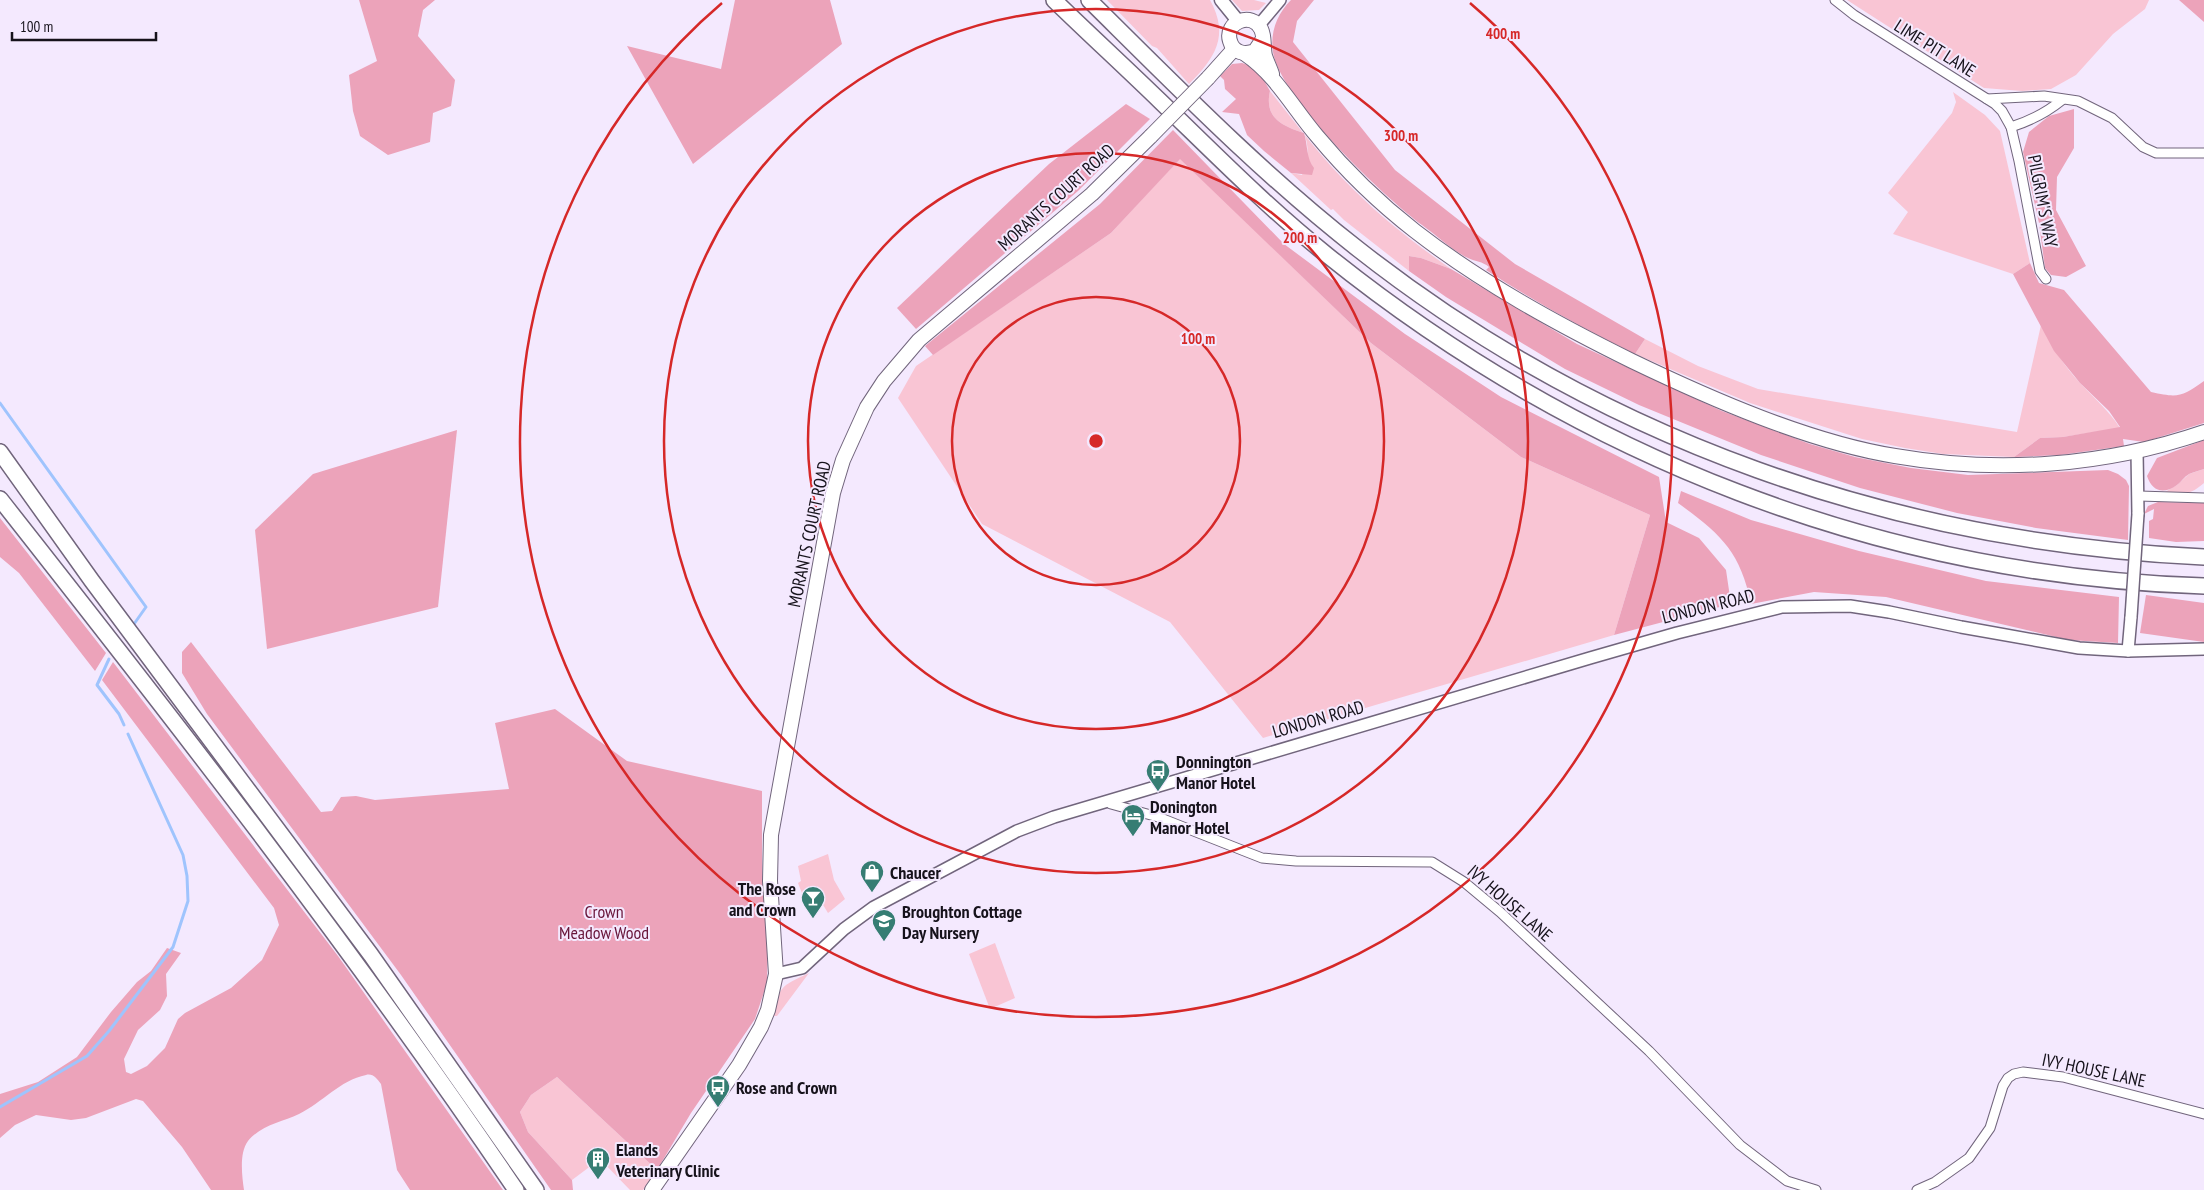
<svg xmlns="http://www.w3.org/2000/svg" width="2204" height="1190" font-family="'PT Sans Narrow',sans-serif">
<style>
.green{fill:#f9c5d4}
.forest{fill:#eca3ba}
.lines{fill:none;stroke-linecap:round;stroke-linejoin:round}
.stream{stroke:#9fc4fd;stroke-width:3}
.minor-casing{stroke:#71657c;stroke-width:11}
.tertiary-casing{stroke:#71657c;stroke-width:14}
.secondary-casing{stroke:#71657c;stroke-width:15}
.primary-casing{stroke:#71657c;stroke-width:16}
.motorway-casing{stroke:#71657c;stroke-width:18}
.minor{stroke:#fff;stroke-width:9}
.tertiary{stroke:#fff;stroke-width:11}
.secondary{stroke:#fff;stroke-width:12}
.primary{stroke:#fff;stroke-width:14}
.motorway{stroke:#fff;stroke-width:15}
.tertiary-bridge-casing{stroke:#71657c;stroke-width:14;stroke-linecap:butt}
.primary-bridge-casing{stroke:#71657c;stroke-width:16;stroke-linecap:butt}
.tertiary-bridge{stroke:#fff;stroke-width:11}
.primary-bridge{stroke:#fff;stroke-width:14}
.ring{fill:none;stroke:#d62828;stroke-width:2.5}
.labels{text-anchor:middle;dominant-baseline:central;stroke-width:4;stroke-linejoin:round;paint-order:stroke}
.street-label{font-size:18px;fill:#16121b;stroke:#f4e9fe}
.poi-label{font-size:18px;font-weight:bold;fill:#16121b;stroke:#f4e9fe;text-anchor:start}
.park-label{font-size:18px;fill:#681439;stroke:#f4e9fe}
.centre{fill:#d62828;stroke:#f4e9fe;stroke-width:2.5}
.ring-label{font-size:15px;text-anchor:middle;font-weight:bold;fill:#d62828;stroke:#f4e9fe;stroke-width:4;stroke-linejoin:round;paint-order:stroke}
</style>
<rect width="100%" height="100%" fill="#f4e9fe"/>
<!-- green -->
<g class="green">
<path d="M1107,0H1210C1230,36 1215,58 1189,84L1157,48L1152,46Z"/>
<path d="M1232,0H1254L1266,3L1259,10L1242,11Z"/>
<path d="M1847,0H2149L2145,9L2113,34L2076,75L2051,89L2022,91L1984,88Z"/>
<path d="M1270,91C1297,125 1323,160 1354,190C1384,220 1417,245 1451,269L1421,258L1409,256V271L1344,220L1333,209L1331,210L1291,173L1302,175C1308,160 1310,149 1304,133C1282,126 1264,118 1270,91Z"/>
<path d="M1953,92L1985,115L2000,131L2030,263L2013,274L1893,234L1908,212L1888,193L1952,113L1956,102Z"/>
<path d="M1180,158L1371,343L1521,457L1650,515L1614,635L1263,738L1170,622L982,524L898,398L916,366L1111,233Z"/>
<path d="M2041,325C2052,347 2064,366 2081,384C2095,399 2109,411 2120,428L2063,437L2040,438L2014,457L1943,454L1905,448L1862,439L1750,403L1635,354L1645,339L1698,366L1758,389L2017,432Z"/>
<path d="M2204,469V483C2189,496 2184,494 2165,492L2177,485L2189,474Z"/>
<path d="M828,854L834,880L845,899L828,913L817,895L805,901L798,883L801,881L798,866Z"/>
<path d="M995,943L1015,998L990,1009L969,954Z"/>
<path d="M809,973L777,1016H773C780,985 780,987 809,973Z"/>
<path d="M557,1077L657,1170L643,1190H630L600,1159L572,1180L528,1132L520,1112L531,1095Z"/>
</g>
<!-- forest -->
<g class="forest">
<path d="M359,0H435L423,10L418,36L455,80L451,106L433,113L430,142L388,155L360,136L353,111L349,75L377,61Z"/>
<path d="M735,0H830L842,44L693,164L627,46L721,69Z"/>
<path d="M1291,0H1314L1297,21L1293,42L1395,170L1515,264L1645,339L1635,354C1583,329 1534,301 1486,270L1489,267C1482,261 1476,262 1468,258C1453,251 1436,235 1422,225C1384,197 1280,98 1273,52C1270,32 1277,14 1291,0Z"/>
<path d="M2179,0H2204V22Z"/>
<path d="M1242,63C1257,67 1263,78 1270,91C1264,118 1282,126 1304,133C1308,146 1306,158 1314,168L1312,175L1291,173L1264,151L1247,135L1239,114L1222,112L1236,99L1225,89L1224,80L1220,76L1232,64Z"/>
<path d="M1126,104L1150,119L1078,191L916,329L897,308L1049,164Z"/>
<path d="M2074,109V148L2057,177L2056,210L2086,266L2066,277L2051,275L2045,268L2039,223L2023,152L2029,132L2049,116Z"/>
<path d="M1173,130L1284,244L1405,334L1501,397L1659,477L1666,522L1699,538L1726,570L1731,604L1614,635L1650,515L1521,457L1371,343L1180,159L1111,233L933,355L925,346L1100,204Z"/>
<path d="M1409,256L1421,258L1451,269L1577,344L1722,411L1810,444L1855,457L1911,468L1968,475L2108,470L2118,474L2126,480L2129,486L2128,540L2036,528L1957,513L1860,488L1761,455L1639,405L1565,369L1446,297L1409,271Z"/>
<path d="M2030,263L2039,283L2064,290L2151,392C2178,398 2182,397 2204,381V423L2144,442L2123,439L2124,446L2060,455L2014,457L2040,438L2063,437L2120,427L2109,411L2080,383L2054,351L2013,274Z"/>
<path d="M457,430L438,607L267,649L255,530L313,474Z"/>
<path d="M2204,440V469C2199,471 2193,472 2189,474C2184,477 2181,482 2177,485C2163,495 2152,491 2147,476L2157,458Z"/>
<path d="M1681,491L1751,520L1859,551L1986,581L2119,597L2118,643L2069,640L1886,597L1814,592L1751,604C1740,550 1720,534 1678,503Z"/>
<path d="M2158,502L2204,503V541L2176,542L2149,538V521L2153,519L2154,509L2144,514L2148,506Z"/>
<path d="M0,518L106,653L95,671L19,573L0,557Z"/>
<path d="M2146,595L2204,603V642L2140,633Z"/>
<path d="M191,642L321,812L332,811L341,797L356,796L375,800L509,789L495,723L555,709L627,761L762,791V880L768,927L767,983L755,1019L691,1113L657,1170L557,1077L531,1095L520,1112L528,1132L572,1180L573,1190H551L401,975L207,714L182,673V652Z"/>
<path d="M113,662L338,956L503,1190H410L397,1170L381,1084C377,1079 373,1073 366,1075C340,1080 322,1103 299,1114C282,1122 261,1125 248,1141C239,1153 242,1176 244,1190H211L182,1147L143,1101L136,1099L86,1118L71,1120L36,1115L15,1125L0,1138V1094L38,1082L77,1057L111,1012L137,982L151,971L167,948L181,953L166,974L167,996L160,1010L138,1030L124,1059L126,1072L131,1074L147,1066L165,1048L178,1019L185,1013L231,988L262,960L279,925L274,908L102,680Z"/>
</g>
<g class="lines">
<!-- stream -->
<g class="stream">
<path d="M0,403L146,607L134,624"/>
<path d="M109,659L97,685L119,714L124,725"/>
<path d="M0,1107L87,1056L109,1031L173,947L188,901L187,876L183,855L128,734"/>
</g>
<!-- minor casing -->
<g class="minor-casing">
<g id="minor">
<path d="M1835,0L1854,15L1995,104L2002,111L2011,127L2019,161L2040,271L2046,279"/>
<path d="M1987,99L2044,96L2078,101L2112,118L2143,147L2156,153H2204"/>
<path d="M2011,127C2030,121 2046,113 2062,100"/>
<path d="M2139,496L2204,498"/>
<path d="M1108,801L1111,804L1158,817L1262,858L1296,861L1432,862L1464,882L1500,912L1649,1051L1740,1145L1787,1181L1816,1190"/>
<path d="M1917,1190L1935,1182L1969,1158L1990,1128L2003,1086L2008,1078L2014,1074L2023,1072L2063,1077L2204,1114"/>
</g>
</g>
<!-- tertiary casing -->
<g class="tertiary-casing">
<g id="tertiary">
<path d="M1259,25L1280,0"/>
<path d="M2137,451L2138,514"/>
<path d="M2128,651L2131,617"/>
<path d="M776,974L802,968L844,929L874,907L1017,831L1054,817L1590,658L1677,633L1782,607L1850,606L1889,612L1961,627L2079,648L2128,651L2204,649"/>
</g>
</g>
<!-- secondary casing -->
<g class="secondary-casing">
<path id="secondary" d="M1221,0L1238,21"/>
</g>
<!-- primary casing -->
<g class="primary-casing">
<g id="primary">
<path d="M1263,39L1255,51C1245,55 1233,53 1230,41C1224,22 1252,11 1261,29C1265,37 1263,48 1265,56C1267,62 1270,68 1272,74"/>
<path d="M1245,54C1276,75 1293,108 1317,136C1346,171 1379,203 1415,231C1482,283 1557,324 1632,361C1711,399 1809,442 1895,456C1999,474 2105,466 2204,432"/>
<path d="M1208,78L1234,49"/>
<path d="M652,1190L739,1065L761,1027L768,1010L776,974L770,881L771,835L833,493L843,460L867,407L884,381L919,340L1092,194L1151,136"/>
</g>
</g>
<!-- motorway casing -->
<g class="motorway-casing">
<g id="motorway">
<path d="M1054,0C1089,34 1125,67 1160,101C1215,154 1268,208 1327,255C1578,457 1881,576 2204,586"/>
<path d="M1089,0C1176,86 1262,174 1358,249C1602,441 1896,543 2204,557"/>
<path d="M0,452L92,581L371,955L536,1190"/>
<path d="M0,499C178,725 355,952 516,1190"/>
</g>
</g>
<!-- minor -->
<use href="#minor" class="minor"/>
<!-- tertiary -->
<use href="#tertiary" class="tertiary"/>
<!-- secondary -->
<use href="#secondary" class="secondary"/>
<!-- primary -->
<use href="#primary" class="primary"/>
<!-- motorway -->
<use href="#motorway" class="motorway"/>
<!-- tertiary-bridge casing -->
<g class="tertiary-bridge-casing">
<path id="tertiary-bridge" d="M2131,617L2138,514"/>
</g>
<!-- primary-bridge casing -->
<g class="primary-bridge-casing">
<path id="primary-bridge" d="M1151,136L1208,78"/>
</g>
<!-- tertiary-bridge -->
<use href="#tertiary-bridge" class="tertiary-bridge"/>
<!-- primary-bridge -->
<use href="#primary-bridge" class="primary-bridge"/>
</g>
<!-- distance rings -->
<g class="ring">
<circle cx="1096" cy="441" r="144"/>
<circle cx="1096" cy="441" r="288"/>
<circle cx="1096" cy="441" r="432"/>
<path d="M1470 3A576 576 0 1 1 722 3"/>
</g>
<!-- icons -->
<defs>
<g id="bus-pin" transform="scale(1.25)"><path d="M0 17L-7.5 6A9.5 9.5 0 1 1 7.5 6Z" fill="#367d73" stroke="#f4e9fe"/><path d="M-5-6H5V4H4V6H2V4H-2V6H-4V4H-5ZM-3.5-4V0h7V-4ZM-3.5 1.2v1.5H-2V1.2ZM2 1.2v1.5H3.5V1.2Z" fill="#fff"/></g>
<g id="hotel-pin" transform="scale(1.25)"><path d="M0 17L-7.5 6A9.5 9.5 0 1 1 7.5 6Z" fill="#367d73" stroke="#f4e9fe"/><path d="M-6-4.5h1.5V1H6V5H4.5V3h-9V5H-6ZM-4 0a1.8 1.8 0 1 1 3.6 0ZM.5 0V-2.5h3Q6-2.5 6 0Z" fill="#fff"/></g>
<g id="shop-pin" transform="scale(1.25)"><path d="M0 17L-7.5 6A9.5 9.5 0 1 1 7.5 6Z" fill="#367d73" stroke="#f4e9fe"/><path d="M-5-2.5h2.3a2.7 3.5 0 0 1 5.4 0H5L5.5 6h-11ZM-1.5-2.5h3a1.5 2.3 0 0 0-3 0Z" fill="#fff"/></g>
<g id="bar-pin" transform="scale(1.25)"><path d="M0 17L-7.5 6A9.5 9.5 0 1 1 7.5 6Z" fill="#367d73" stroke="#f4e9fe"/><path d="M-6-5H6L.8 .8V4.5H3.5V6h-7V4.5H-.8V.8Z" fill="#fff"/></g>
<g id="school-pin" transform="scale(1.25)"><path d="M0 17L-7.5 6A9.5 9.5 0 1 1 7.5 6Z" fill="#367d73" stroke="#f4e9fe"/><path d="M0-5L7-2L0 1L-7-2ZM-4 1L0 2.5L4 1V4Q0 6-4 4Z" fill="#fff"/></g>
<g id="building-pin" transform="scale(1.25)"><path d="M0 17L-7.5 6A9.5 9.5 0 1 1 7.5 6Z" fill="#367d73" stroke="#f4e9fe"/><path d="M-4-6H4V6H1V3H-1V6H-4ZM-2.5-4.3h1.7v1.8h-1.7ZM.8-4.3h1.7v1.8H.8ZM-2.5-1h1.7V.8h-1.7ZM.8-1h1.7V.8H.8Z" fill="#fff"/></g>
</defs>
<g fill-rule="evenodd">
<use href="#bus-pin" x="1158" y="771"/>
<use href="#hotel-pin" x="1133" y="816"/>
<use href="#shop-pin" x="872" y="872"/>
<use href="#bar-pin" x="813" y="898"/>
<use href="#school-pin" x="884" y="921"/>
<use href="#bus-pin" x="718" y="1087"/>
<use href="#building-pin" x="598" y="1159"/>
</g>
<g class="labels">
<!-- street labels -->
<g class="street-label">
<text transform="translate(1935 48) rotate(32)">LIME PIT LANE</text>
<text transform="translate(1056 197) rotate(-42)">MORANTS COURT ROAD</text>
<text transform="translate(2043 201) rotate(79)">PILGRIM'S WAY</text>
<text transform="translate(809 534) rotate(-78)">MORANTS COURT ROAD</text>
<text transform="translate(1708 606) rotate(-14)">LONDON ROAD</text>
<text transform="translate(1318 719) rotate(-16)">LONDON ROAD</text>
<text transform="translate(1510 903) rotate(41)">IVY HOUSE LANE</text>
<text transform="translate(2094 1070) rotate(12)">IVY HOUSE LANE</text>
</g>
<!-- poi labels -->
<g class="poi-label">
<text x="1176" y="761">Donnington<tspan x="1176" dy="21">Manor Hotel</tspan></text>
<text x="1150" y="806">Donington<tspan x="1150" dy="21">Manor Hotel</tspan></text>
<text x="890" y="872">Chaucer</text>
<text x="796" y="888" text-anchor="end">The Rose<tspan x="796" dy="21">and Crown</tspan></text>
<text x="902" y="911">Broughton Cottage<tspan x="902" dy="21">Day Nursery</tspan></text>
<text x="736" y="1087">Rose and Crown</text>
<text x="616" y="1149">Elands<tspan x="616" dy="21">Veterinary Clinic</tspan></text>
</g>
<!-- park labels -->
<g class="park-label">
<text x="604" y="911">Crown<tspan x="604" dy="21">Meadow Wood</tspan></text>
</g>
</g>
<circle cx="1096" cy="441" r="8" class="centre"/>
<g class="ring-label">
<text x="1503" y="39">400 m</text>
<text x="1401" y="141">300 m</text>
<text x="1300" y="243">200 m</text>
<text x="1198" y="344">100 m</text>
</g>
<!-- scale -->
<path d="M12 32v8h144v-8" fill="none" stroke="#16121b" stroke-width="2.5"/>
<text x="20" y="32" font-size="15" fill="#16121b" stroke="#f4e9fe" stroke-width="4" paint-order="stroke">100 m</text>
</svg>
